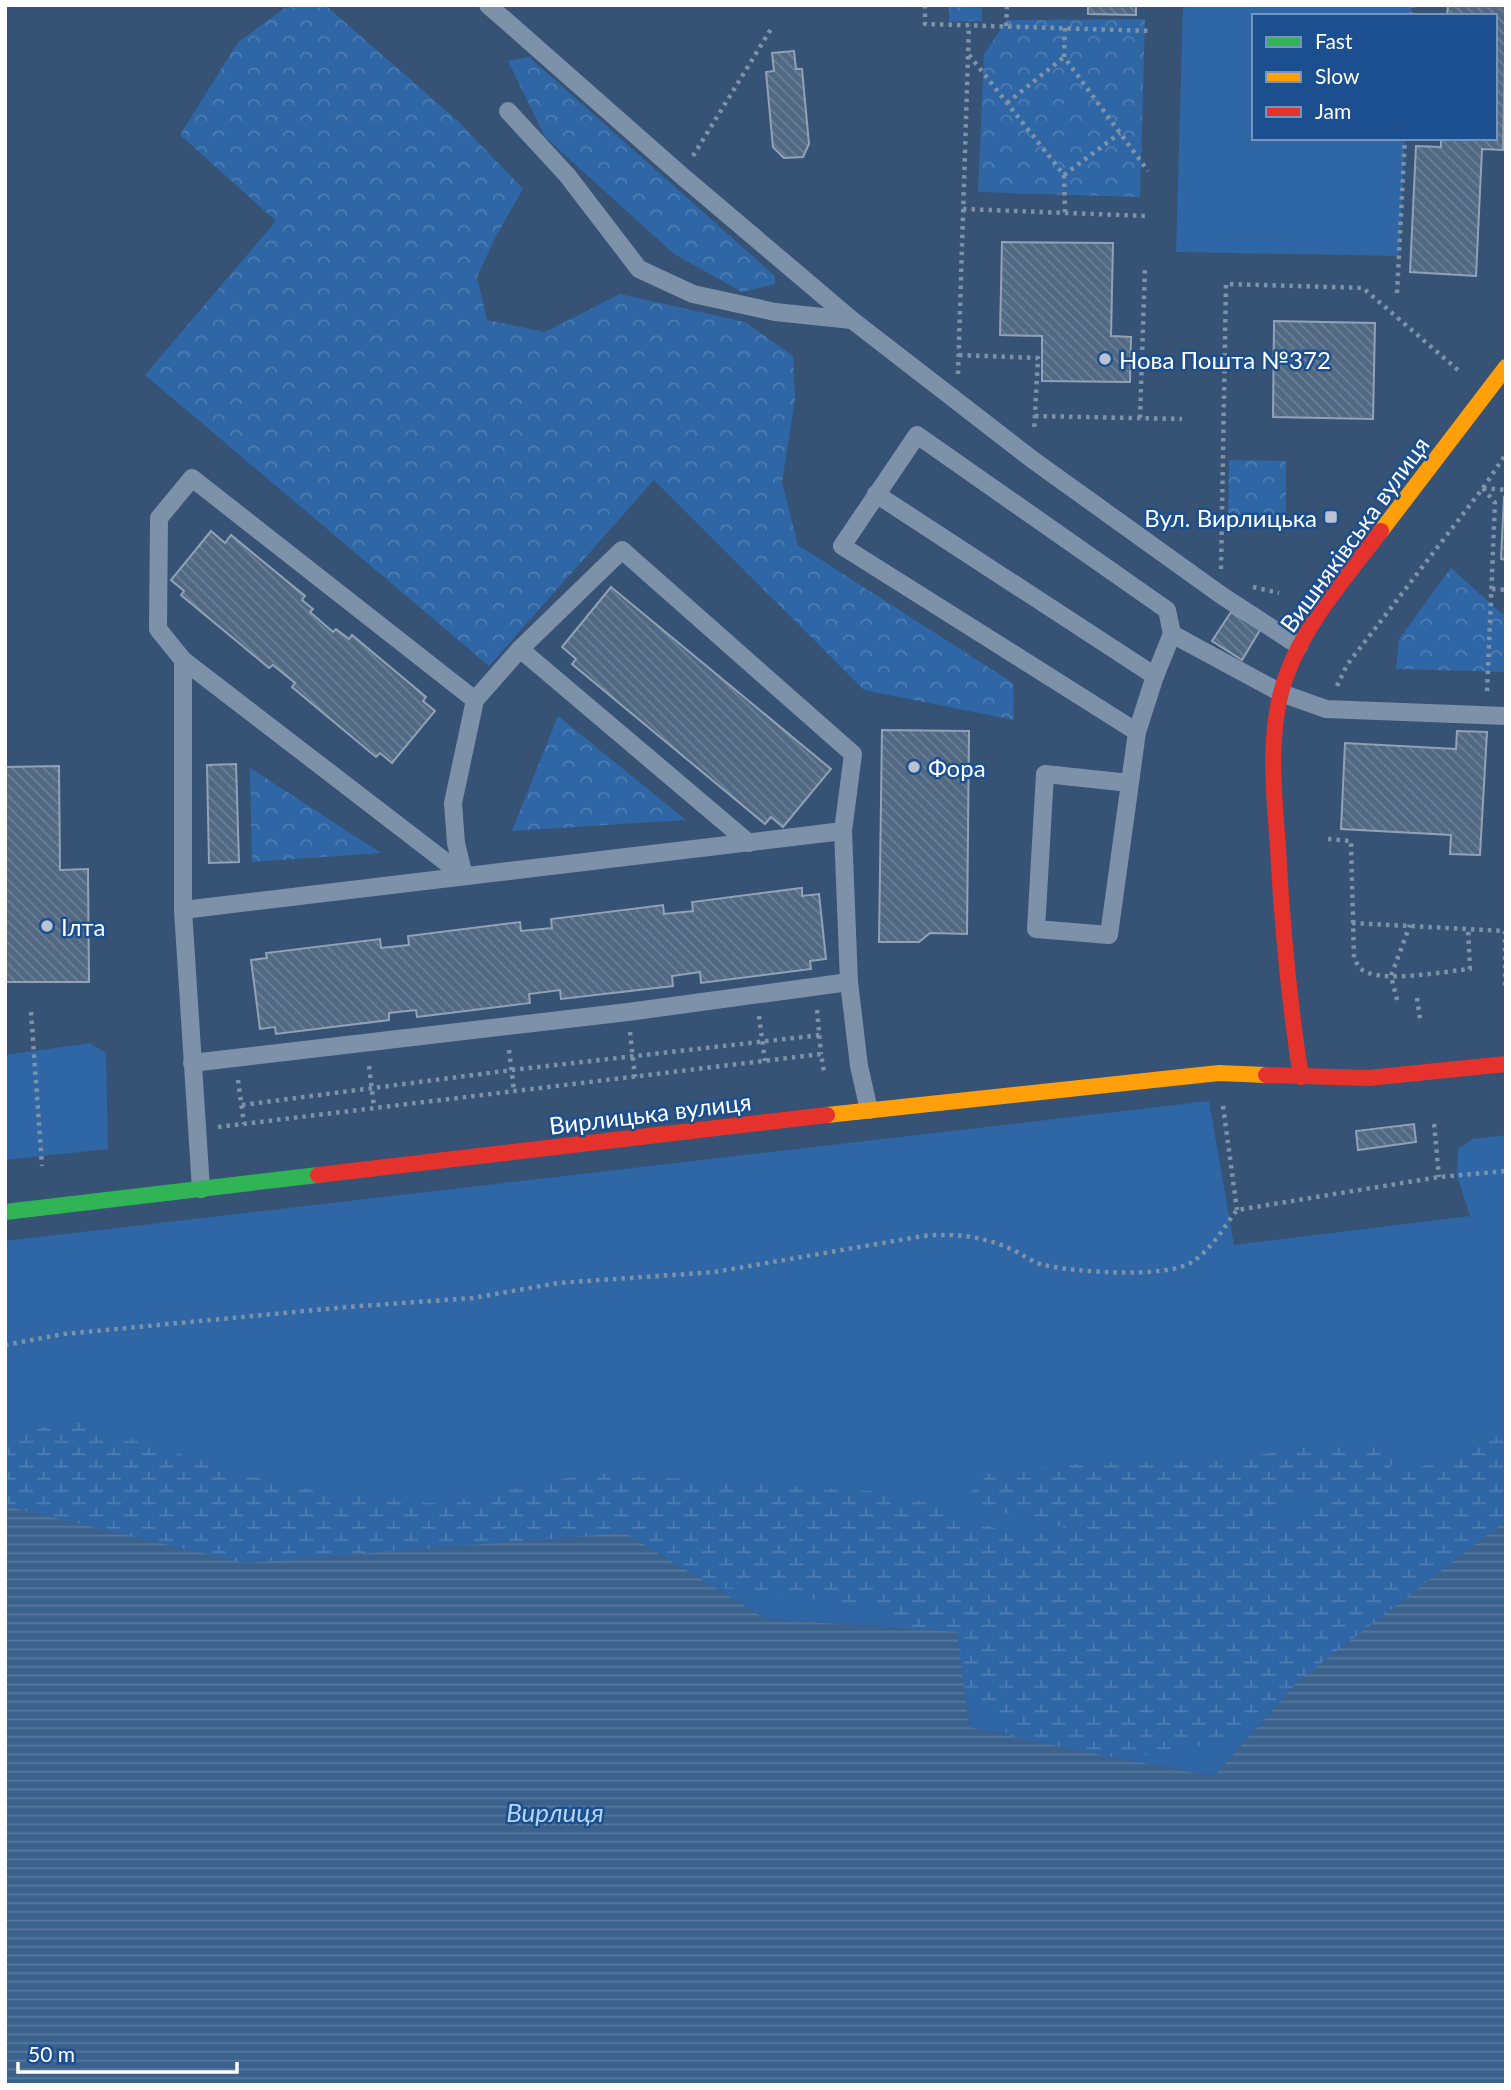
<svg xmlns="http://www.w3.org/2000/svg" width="1511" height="2090" font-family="Lato,sans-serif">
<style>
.grass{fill:#2f66a5}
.forest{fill:url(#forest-crowns)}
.wetland{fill:url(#wetland-marsh);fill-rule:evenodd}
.water{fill:url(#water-rules)}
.building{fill:url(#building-back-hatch);stroke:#92a2b6;stroke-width:2}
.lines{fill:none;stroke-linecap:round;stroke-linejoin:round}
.path{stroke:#7d92a8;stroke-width:4.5;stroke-dasharray:3.5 5;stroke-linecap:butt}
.lane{stroke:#7d92a8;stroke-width:18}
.fast{stroke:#30b455;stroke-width:16}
.slow{stroke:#ff9f0a;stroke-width:16}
.jam{stroke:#e5322d;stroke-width:16}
.poi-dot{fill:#b9c2ce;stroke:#1b4f8f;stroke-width:2.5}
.labels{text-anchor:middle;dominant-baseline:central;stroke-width:5;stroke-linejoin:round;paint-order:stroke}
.poi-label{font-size:24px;fill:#fff;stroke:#1b4f8f;text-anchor:start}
.street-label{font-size:24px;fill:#fff;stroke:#1b4f8f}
.water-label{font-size:26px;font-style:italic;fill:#b5d3f5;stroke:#1b4f8f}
</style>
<defs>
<pattern id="forest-crowns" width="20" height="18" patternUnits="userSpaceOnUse" patternTransform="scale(1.75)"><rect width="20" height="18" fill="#2f66a5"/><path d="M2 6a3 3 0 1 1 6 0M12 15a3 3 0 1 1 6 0" fill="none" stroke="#4e7db2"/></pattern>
<pattern id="wetland-marsh" width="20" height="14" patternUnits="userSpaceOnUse" patternTransform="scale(1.75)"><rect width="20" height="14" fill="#2f66a5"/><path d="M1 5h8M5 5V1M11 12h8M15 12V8" fill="none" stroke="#4e7db2"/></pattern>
<pattern id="water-rules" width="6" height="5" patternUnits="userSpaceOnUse" patternTransform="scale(1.75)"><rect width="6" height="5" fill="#3b618d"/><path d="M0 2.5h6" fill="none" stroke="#58799e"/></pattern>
<pattern id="building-back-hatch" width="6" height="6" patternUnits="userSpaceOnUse" patternTransform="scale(1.75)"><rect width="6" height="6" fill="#526984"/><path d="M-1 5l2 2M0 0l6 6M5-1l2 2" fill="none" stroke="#6c8096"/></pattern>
</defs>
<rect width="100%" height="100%" fill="#365274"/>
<!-- grass -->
<g class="grass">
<path d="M1183,5H1412L1411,16H1254V138H1405L1399,256L1176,252Z"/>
<path d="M90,1043L106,1053L108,1149L5,1160V1055Z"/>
<path d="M1209,1101L1234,1245L1470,1216L1457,1176L1458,1149L1473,1139L1506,1135V1521L1298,1681L1214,1776L1090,1753L969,1727L957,1632L766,1619L625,1533L5,1506V1241Z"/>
</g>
<!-- forest -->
<g class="forest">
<path d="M289,5H325L458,121L523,189L495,238L477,277L487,320L545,332L620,294L745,322L793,356L795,400L782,482L798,545L1013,683L1014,720L864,690L654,480L489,666L145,375L276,221L180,135L238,42Z"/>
<path d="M949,5H982V21L949,22Z"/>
<path d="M1145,19L1140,197L978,192L984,54L1007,20Z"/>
<path d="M529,57L775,276V284L742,292L674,254L545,137L508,61Z"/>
<path d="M1229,460L1286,461V523L1228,522Z"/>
<path d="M1451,568L1501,613L1506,614V672L1396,669L1399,639Z"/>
<path d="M558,716L686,820L512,831Z"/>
<path d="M250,768L381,853L252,862Z"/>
</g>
<!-- wetland -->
<path class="wetland" d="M76,1422L284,1486L440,1504L592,1473L898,1493L1011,1534L1073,1530L961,1502L989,1473L1083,1463L1224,1461L1317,1445L1397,1444L1387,1481L1506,1433V1543L1220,1743L1046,1771L878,1607L572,1570L244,1563L5,1524V1433ZM1296,1495H1349L1291,1518L1243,1520Z"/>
<!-- water -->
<path class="water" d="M5,1506L244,1563L625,1533L766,1619L957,1632L969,1727L1090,1753L1214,1776L1298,1681L1506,1521V2085H5Z"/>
<!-- building -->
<g class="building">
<path d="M1088,5H1136V15L1088,14Z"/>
<path d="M1448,5H1506L1503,150L1482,149L1476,276L1410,272L1416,146L1441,147V138H1495V16H1447Z"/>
<path d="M794,51L796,69H802L809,144L803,157L784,158L773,147L766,72L774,71L772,53Z"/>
<path d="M1002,242L1113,243L1111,336L1131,337L1130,382L1042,381V336L1000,335Z"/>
<path d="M1274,321L1375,323L1373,419L1273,417Z"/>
<path d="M1504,497L1506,498V560L1501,559Z"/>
<path d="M211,531L225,543L231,535L305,596L302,600L313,609L310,612L333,632L336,629L349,639L352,635L426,697L423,701L435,711L392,763L380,753L376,757L292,687L295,683L273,665L269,668L181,595L184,591L171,580Z"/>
<path d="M611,587L831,769L783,827L771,817L765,824L572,664L576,659L562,647Z"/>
<path d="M1231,612L1260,630L1242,660L1212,641Z"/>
<path d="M882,730L969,731L967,934L930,933L919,942H879Z"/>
<path d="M1457,731L1487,732L1480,855L1450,854L1451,835L1341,829L1345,743L1456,749Z"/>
<path d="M236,764L239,862L209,863L207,765Z"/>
<path d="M59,766L60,870L88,869L89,982H5V767Z"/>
<path d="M802,888V896L819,894L826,959L810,961L811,969L701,983L700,972L672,976L673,986L561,999L560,990L529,994L530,1003L417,1017L416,1010L389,1013V1020L276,1034L275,1027L260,1029L251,960L267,958L266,953L380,939L381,948L409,945L408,936L520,922L521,931L552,928L551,919L663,905L664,914L693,911L692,902Z"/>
<path d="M1414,1124L1416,1142L1358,1150L1356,1131Z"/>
</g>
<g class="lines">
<!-- path -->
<g class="path">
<path d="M925,5V24L1152,31"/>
<path d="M1411,16L1412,5"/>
<path d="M1006,26L1007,5"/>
<path d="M1065,28L1064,57L1148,171"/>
<path d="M969,55L1064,175L1065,213"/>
<path d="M1007,103L1064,57"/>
<path d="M693,156L771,29"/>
<path d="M1064,175L1120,133"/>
<path d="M963,209L1146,216"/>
<path d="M1397,293L1405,138"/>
<path d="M959,355L1038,358L1034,432"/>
<path d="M958,374L969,25"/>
<path d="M1035,416L1182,419"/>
<path d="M1140,418L1145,268"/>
<path d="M1483,488L1495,503L1487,693"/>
<path d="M1483,488L1506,490"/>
<path d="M1221,569L1226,284L1363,288L1458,370"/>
<path d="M1253,587L1279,593"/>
<path d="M1492,589L1506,590"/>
<path d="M1337,686L1347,665L1483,488L1506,454"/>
<path d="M1328,839L1351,841L1354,958C1356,961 1357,965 1360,968C1377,985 1446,971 1470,969L1468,928"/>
<path d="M1352,923L1505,931V986"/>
<path d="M1417,998L1420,1019"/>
<path d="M1397,1000L1391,976L1410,925"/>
<path d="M817,1010L821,1054"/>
<path d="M31,1012L42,1166"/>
<path d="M759,1016L765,1061"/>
<path d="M630,1032L635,1077"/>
<path d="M509,1050L514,1091"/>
<path d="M369,1066L374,1107"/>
<path d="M238,1080L244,1124"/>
<path d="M242,1105L512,1070L820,1035"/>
<path d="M1223,1106L1237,1210"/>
<path d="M1434,1124L1439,1177"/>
<path d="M218,1127L821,1054L824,1072"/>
<path d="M5,1345L64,1334L347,1307L473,1298L558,1283L715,1272L923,1236C954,1233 982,1236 1011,1249C1022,1254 1033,1263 1044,1265C1075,1272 1166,1279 1192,1262C1211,1250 1224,1227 1237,1210L1439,1177L1506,1171"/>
</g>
<!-- lane -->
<g class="lane">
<path d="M488,5L681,175L852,320L1033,460L1221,595L1299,646"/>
<path d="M508,111L567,175L639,269L693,294L775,312L852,320"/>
<path d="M876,494L1155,676L1172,634L1281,693L1326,709L1506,716"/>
<path d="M520,649L622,550L853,754L843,831"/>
<path d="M183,660L464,876"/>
<path d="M475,700L520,649L749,843"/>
<path d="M1137,732L842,546L917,435L1167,610L1172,634"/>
<path d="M1130,783L1045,774L1036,929L1109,935L1137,732L1155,676"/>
<path d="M183,910L843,831L849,982L859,1066L869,1110"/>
<path d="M192,1063L628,1012L849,982"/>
<path d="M201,1189L183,910V660L158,629L159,518L192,478L475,700L453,803L456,843L464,876"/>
</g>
<!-- fast -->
<path class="fast" d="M5,1212L318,1175"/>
<!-- slow -->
<g class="slow">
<path d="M1381,531L1506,367"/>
<path d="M827,1115L1219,1073L1266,1075"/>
</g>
<!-- jam -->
<g class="jam">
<path d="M1266,1075L1368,1078L1506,1064"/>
<path d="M1301,1077C1289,1001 1282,925 1278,848C1274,793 1267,732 1285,679C1304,624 1347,576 1381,531"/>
<path d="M318,1175L827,1115"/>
</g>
</g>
<!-- markers -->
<g class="poi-dot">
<circle cx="1105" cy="359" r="7"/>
<rect x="1324" y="510" width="14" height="14" rx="3.5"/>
<circle cx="914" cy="767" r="7"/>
<circle cx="47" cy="926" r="7"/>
</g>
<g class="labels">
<!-- poi labels -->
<g class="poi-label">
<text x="1119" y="359">Нова Пошта №372</text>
<text x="1317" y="517" text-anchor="end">Вул. Вирлицька</text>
<text x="928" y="767">Фора</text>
<text x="61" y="926">Ілта</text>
</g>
<!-- street labels -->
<g class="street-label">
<text transform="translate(1354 534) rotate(-54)">Вишняківська вулиця</text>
<text transform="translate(650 1113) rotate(-7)">Вирлицька вулиця</text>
</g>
<!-- water labels -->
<g class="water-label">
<text x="555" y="1812">Вирлиця</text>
</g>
</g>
<!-- border -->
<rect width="1511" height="2090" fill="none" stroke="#ffffff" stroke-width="14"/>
<!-- legend -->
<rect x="1252" y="14" width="245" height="126" fill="#1b4f8f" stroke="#7695bc" stroke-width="2"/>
<rect x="1266" y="37" width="35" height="10" fill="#30b455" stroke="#7695bc" stroke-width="2"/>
<text x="1315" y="49" font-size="21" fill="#ffffff">Fast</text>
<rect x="1266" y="72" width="35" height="10" fill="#ff9f0a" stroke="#7695bc" stroke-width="2"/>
<text x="1315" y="84" font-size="21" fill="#ffffff">Slow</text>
<rect x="1266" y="107" width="35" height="10" fill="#e5322d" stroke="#7695bc" stroke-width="2"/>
<text x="1315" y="119" font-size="21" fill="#ffffff">Jam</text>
<!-- scale -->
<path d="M18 2062v10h219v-10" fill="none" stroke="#ffffff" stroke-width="3.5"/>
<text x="28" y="2062" font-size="21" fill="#ffffff" stroke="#1b4f8f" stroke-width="5" paint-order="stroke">50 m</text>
</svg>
